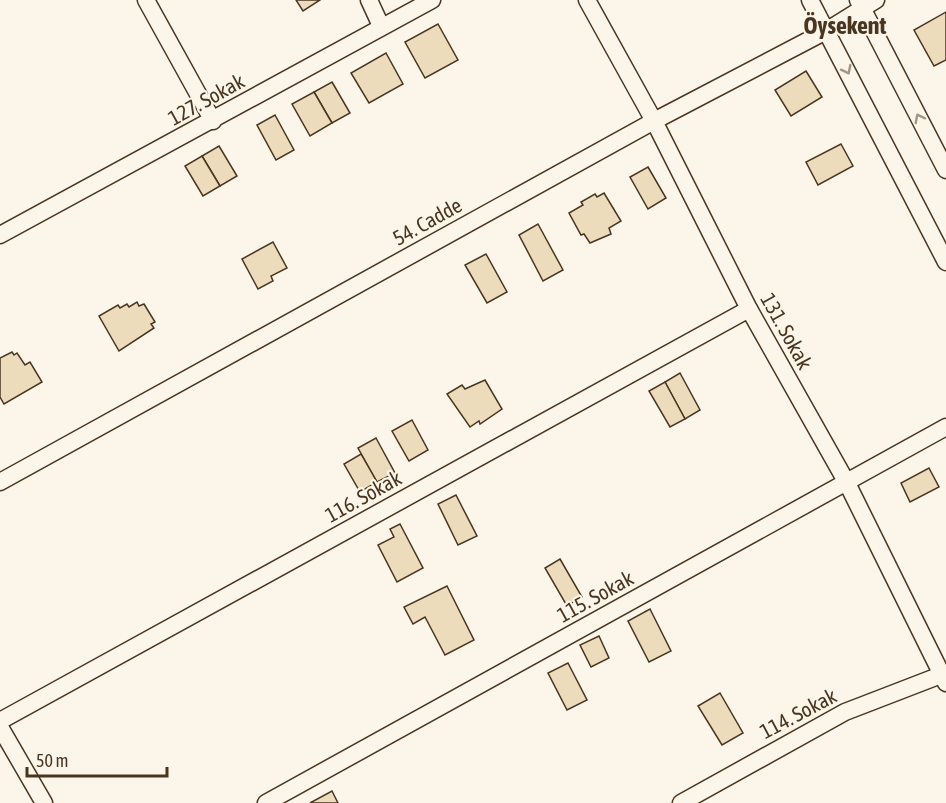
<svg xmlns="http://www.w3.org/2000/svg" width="946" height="803" font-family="'Asap Condensed',sans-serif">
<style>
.building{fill:#ecdcbc;stroke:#4a3520;stroke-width:1.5}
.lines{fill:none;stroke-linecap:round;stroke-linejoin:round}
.minor-casing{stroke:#4a3520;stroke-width:19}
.minor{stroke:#fbf6e9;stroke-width:16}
.oneway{stroke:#a29684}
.labels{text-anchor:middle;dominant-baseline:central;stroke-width:4.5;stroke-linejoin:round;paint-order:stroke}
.street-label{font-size:21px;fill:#4a3520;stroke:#fbf6e9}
.quarter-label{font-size:24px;font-weight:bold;fill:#4a3520;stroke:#fbf6e9}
</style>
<rect width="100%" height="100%" fill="#fbf6e9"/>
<!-- building -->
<g class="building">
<path d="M296,0H320L303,11Z"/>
<path d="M946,12V60L934,66L914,30Z"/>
<path d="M438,24L458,60L425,78L405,42Z"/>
<path d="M386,53L403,84L369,103L351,73Z"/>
<path d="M806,71L822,97L791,116L775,90Z"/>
<path d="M332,82L350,113L332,123L314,92Z"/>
<path d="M314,92L332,123L310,136L292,104Z"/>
<path d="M275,115L294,150L276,160L257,125Z"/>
<path d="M841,144L853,166L818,185L806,162Z"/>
<path d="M219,146L237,176L220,186L202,156Z"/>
<path d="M202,156L220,186L203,196L185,166Z"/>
<path d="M648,167L666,198L648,209L630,177Z"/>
<path d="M604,193L621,221L609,228L611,234L590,243L584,234L581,235L569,213L583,205L581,202L595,194L597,197Z"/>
<path d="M538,224L563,270L543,281L519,235Z"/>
<path d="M273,242L287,268L271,276L273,281L258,289L242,259Z"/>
<path d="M486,254L507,292L487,303L465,265Z"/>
<path d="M137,302L139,306L144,304L155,322L151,324L154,328L119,351L99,316L118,305L120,308L127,304L129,307Z"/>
<path d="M12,352L14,355L17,353L25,365L30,362L42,382L4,404L0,397V358Z"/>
<path d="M680,373L700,410L685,419L665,382Z"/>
<path d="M485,380L502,409L480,424L479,421L470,427L447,394L462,385L465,389Z"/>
<path d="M665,382L685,419L670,427L649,391Z"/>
<path d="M412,420L428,450L409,461L392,431Z"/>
<path d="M376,438L395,473L377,482L358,448Z"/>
<path d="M361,454L377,482L360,492L344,464Z"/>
<path d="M929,468L939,487L910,502L901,483Z"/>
<path d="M456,495L477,536L458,545L438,504Z"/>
<path d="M400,524L423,568L397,582L378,545L394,537L390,529Z"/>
<path d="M560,559L582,597L567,606L545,568Z"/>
<path d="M447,586L474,640L445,655L425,617L413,624L404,607Z"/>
<path d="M650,609L671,651L649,662L628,621Z"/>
<path d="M599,636L609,658L591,667L580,645Z"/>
<path d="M568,663L587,700L567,710L548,673Z"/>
<path d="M720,693L743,733L722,745L698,706Z"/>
<path d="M332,791L338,803H310Z"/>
</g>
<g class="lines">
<!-- minor casing -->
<g class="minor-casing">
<g id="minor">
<path d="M146,0L213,121"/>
<path d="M369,0L381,26"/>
<path d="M587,0L654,121L749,309L847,483L946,683"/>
<path d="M810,0L946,262"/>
<path d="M858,0L946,170"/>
<path d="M0,235L432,0"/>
<path d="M0,482L654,121L826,31L876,0"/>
<path d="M0,721L749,309"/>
<path d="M0,727L44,803"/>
<path d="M266,803L946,427"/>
<path d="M681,803L845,712L941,675"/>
</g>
</g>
<!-- minor -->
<use href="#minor" class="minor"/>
</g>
<!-- one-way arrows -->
<defs><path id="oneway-chevron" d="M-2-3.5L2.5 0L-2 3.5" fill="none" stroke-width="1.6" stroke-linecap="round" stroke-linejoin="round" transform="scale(1.5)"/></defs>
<g class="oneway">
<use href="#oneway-chevron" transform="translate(847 70) rotate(63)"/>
<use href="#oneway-chevron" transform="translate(919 118) rotate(-117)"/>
</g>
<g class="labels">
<!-- street labels -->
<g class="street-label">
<text transform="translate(206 99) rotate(-29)">127. Sokak</text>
<text transform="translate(427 221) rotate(-29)">54. Cadde</text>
<text transform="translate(787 331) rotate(61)">131. Sokak</text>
<text transform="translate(363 496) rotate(-29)">116. Sokak</text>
<text transform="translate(595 596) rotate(-29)">115. Sokak</text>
<text transform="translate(798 713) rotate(-28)">114. Sokak</text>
</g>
<!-- quarter labels -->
<g class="quarter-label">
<text x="845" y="25">Öysekent</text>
</g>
</g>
<!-- scale -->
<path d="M27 767v9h140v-9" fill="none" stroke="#4a3520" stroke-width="3"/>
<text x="36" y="767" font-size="18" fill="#4a3520" stroke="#fbf6e9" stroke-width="4.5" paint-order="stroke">50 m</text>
</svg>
